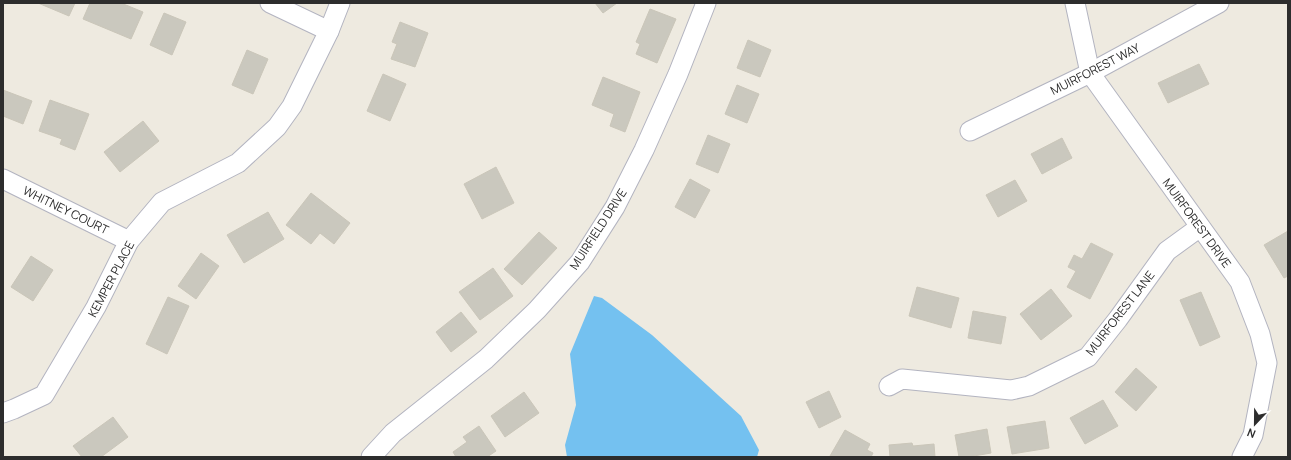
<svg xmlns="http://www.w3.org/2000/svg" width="1291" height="460" font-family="Manrope,sans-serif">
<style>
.water{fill:#74c1f0}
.building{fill:#cac8be;stroke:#cac6b9}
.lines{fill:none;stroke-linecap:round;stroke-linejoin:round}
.minor-casing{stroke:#b3b4c0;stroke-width:21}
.minor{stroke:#fff;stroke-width:19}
.labels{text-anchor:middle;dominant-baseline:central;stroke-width:3;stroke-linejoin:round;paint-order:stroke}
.street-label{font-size:12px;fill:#2d2d2d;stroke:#fff}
</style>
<rect width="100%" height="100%" fill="#eeeae0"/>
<!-- water -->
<path class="water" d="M594,296L602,298L652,335L741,416L759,450L757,457H567L565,445L576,405L570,354Z"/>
<!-- building -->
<g class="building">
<path d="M38,3H75L69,16Z"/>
<path d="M90,3H121L143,12L131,39L83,19Z"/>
<path d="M595,3H617L603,13Z"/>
<path d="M650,9L676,19L657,63L636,54L640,44L636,42Z"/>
<path d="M164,13L186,22L172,55L150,45Z"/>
<path d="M400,22L428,33L415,67L391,59L397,44L392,42Z"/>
<path d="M748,40L771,50L760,77L737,68Z"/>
<path d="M247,50L268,59L253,94L232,85Z"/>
<path d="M1199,64L1209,84L1168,103L1158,83Z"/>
<path d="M383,74L406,84L390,121L367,111Z"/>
<path d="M603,77L640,92L625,132L610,126L614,114L592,105Z"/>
<path d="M737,85L759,94L747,123L725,114Z"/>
<path d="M3,90L32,101L23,124L3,116Z"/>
<path d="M50,100L89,114L75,150L60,144L62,139L39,131Z"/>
<path d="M143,121L159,141L120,172L104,152Z"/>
<path d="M708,135L730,144L718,173L696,164Z"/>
<path d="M1062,138L1072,158L1042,174L1031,154Z"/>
<path d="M496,167L514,203L482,219L464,184Z"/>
<path d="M690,179L710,190L695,218L675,207Z"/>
<path d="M1015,180L1027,201L998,217L986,195Z"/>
<path d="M311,193L350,223L334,244L320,233L311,244L286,225Z"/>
<path d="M268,212L284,239L244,263L227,235Z"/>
<path d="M1288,231V276L1284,278L1264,245Z"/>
<path d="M539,232L557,248L522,285L504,269Z"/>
<path d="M1091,243L1113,254L1090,299L1067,287L1076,271L1068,267L1074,255L1082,259Z"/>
<path d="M201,253L219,266L196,299L178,286Z"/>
<path d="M31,256L53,270L33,301L11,287Z"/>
<path d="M493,268L513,296L480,320L459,292Z"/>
<path d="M917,287L959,298L951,328L909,316Z"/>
<path d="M1051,289L1072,316L1041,340L1020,314Z"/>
<path d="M1201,292L1220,337L1200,346L1180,300Z"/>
<path d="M168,297L189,306L167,354L146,344Z"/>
<path d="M973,311L1006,317L1001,344L968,338Z"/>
<path d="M461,312L477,332L451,352L436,332Z"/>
<path d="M1136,368L1157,387L1136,411L1115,392Z"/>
<path d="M829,391L841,417L819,428L806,402Z"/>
<path d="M524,392L539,413L505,437L491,416Z"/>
<path d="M1103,400L1118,426L1085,444L1070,418Z"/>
<path d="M113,417L128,437L101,457H82L73,446Z"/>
<path d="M1045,421L1049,448L1012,454L1007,427Z"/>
<path d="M479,426L496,451L487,457H456L453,452L467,442L463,437Z"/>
<path d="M987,429L991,453L968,457H959L955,435Z"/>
<path d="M845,430L870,444L867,450L873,453L871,457L830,456Z"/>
<path d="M912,443L913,446L934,444L935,457H890L889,445Z"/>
</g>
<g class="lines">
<!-- minor casing -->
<g class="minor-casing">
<g id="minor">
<path d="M270,3L329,31"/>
<path d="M1075,3L1090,73L1240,282L1260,334L1267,363L1253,435L1242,457"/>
<path d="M970,131L1090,73L1219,3"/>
<path d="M3,179L129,241"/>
<path d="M889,386L902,379L1011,390L1029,386L1088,357L1118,319L1167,251L1200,227"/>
<path d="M3,413L14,409L44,395L96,307L129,241L162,202L238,163L277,127L292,106L329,31L340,3"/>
<path d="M371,457L393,433L486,359L537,310L580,262L615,207L644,150L678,74L706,3"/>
</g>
</g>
<!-- minor -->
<use href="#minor" class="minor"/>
</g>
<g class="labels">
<!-- street labels -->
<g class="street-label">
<text transform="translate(1095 69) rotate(-27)">MUIRFOREST WAY</text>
<text transform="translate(66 210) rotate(26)">WHITNEY COURT</text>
<text transform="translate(1197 223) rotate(54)">MUIRFOREST DRIVE</text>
<text transform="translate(598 229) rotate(-57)">MUIRFIELD DRIVE</text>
<text transform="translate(111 279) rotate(-62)">KEMPER PLACE</text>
<text transform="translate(1120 313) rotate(-52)">MUIRFOREST LANE</text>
</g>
</g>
<!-- border -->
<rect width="1291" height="460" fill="none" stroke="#2d2d2d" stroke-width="8"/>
<!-- north arrow -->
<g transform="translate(1255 424) rotate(202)" stroke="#ffffff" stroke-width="3" paint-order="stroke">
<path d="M0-3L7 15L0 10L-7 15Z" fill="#2d2d2d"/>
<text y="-6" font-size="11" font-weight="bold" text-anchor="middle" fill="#2d2d2d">N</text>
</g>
</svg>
